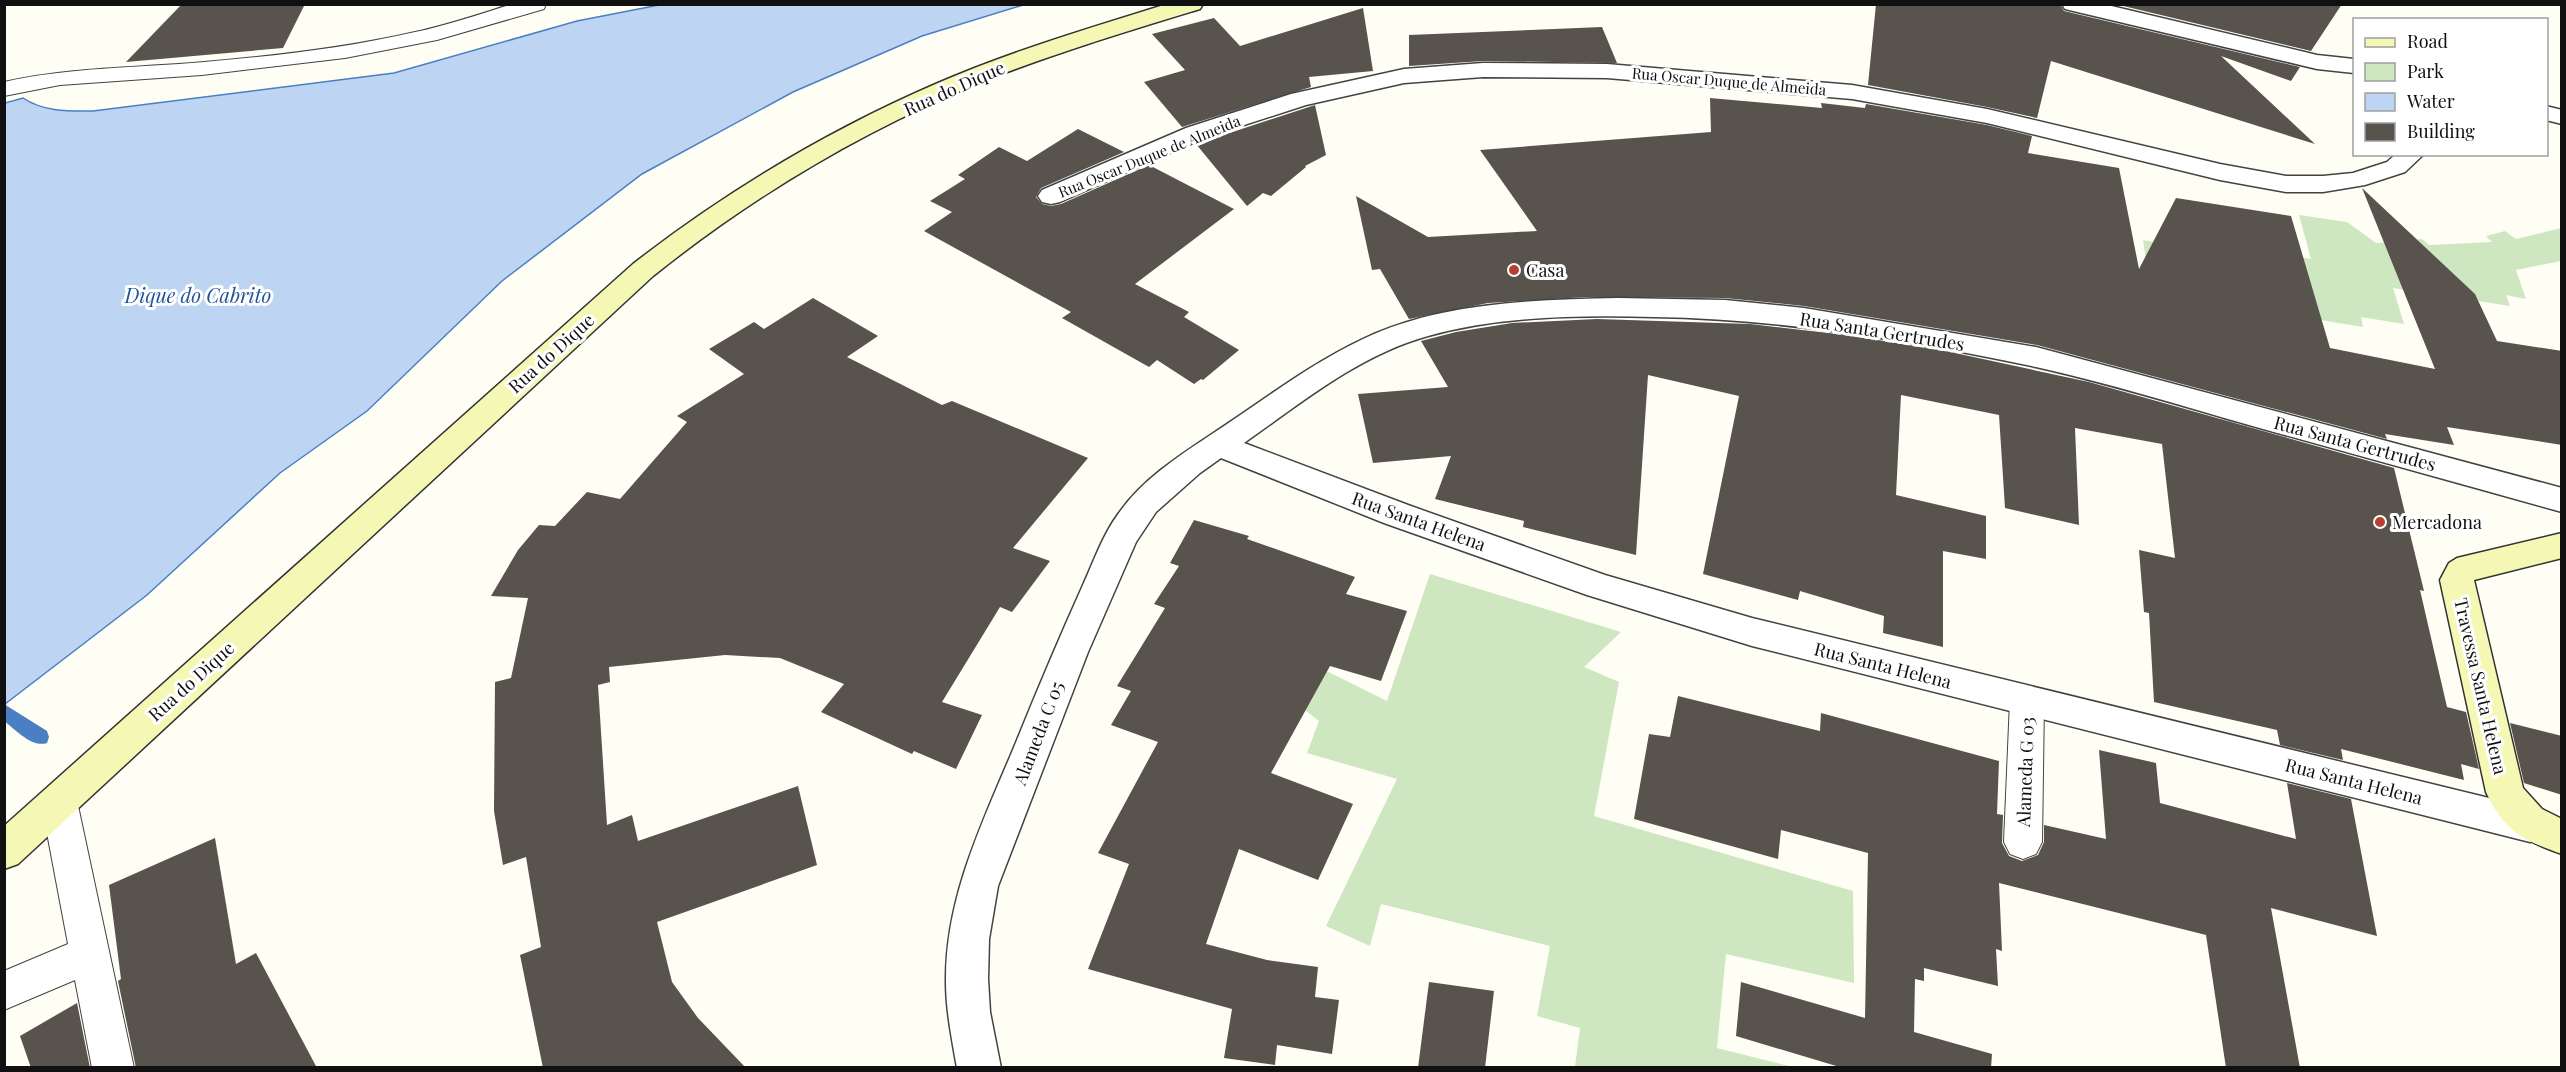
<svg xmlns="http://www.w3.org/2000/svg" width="2566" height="1072" font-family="'Playfair Display',serif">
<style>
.green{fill:#cee7c0}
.water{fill:#bdd5f2;stroke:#4a7fc3;stroke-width:1.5}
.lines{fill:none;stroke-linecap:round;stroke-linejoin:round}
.stream{fill:#4a7fc3;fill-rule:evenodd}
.building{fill:#58534d}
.lane-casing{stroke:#434343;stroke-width:2}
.street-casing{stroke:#434343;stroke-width:3}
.secondary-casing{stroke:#323232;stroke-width:3}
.lane{fill:#fff;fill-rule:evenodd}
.street{fill:#fff;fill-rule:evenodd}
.secondary{fill:#f5f8b5;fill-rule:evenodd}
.poi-dot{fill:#b64133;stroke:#fff;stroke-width:2}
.labels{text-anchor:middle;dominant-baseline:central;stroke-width:6;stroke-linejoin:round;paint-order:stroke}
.far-street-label{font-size:15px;fill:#101010;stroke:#fff}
.street-label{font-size:18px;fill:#101010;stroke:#fff}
.poi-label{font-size:18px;fill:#101010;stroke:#fff;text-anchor:start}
.water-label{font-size:20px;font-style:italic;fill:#225299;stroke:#fff}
</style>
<rect width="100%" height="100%" fill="#fefef4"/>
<!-- green -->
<g class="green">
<path d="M2299,215L2347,222L2376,243L2422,239L2429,245L2492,242L2486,236L2505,231L2516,239L2561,228V261L2516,270L2526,299L2506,295L2510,306L2393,288L2404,324L2361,317L2363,327L2302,317L2149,280L2143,240L2237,257L2235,247L2311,259Z"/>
<path d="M1430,574L1621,632L1584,667L1619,682L1594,816L1853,891L1854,983L1726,954L1717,1048L1793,1067H1575L1580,1028L1537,1016L1550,946L1381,904L1370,946L1326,926L1397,779L1307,753L1319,721L1251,668L1270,643L1387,701Z"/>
</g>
<!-- water -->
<path class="water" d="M659,5H1023L922,36L793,92L642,174L502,281L367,411L280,473L147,595L5,704V103L23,98C44,112 68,111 93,111L394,73L577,21Z"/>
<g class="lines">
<!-- stream -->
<path class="stream" d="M4,704L47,731L49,737L47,743C32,748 16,730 4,721Z"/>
</g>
<!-- building -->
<g class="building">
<path d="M182,4H305L283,48L126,62Z"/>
<path d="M1876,4H2060L2064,11L2300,67L2291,81L2221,56L2315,144L2051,61L2037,118L1987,107L1868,85Z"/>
<path d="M2115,4H2342L2311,51Z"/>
<path d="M1363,8L1373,71L1309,77L1311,87L1182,127L1144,82L1185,70L1152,34L1214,18L1240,46Z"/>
<path d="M1602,27L1617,63L1483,61L1409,66V35Z"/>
<path d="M1710,98L1822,108L1821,103L1865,108L1866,104L1987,125L2032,136L2028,153L2119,168L2139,269L2176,198L2291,216L2330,348L2435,369L2362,188L2475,294L2497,341L2562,351V445L2447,427L2454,445L2385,434L2387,439L2037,345L1804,306L1725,298L1586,297L1488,303L1409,319L1380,269L1372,270L1356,196L1428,237L1537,231L1480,150L1711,132Z"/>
<path d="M1315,105L1326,155L1305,166L1306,167L1271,196L1263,193L1247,206L1196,144Z"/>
<path d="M1078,129L1124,152L1041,188L1036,197L1042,204L1051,206L1061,204L1149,165L1234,209L1135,284L1189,312L1184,317L1239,350L1203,380L1201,379L1194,384L1157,360L1149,367L1062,318L1071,312L924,231L952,212L930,201L965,179L958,175L999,147L1027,161Z"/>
<path d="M813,298L878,336L847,357L942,405L952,401L1088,458L1013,548L1050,561L1012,612L1000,607L942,702L982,715L956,769L914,751L912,754L821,712L844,684L780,658L725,655L609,667L610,682L598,685L607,825L632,815L638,841L798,786L817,865L657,922L672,982L698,1018L746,1068H543L520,955L541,947L526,857L503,865L494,811L495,682L511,678L528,598L491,596L518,550L539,525L555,526L587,492L620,499L687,422L677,416L744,374L709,349L754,322L764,329Z"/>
<path d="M1597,319L1750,324L1846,335L1941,350L2089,382L2394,468L2424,591L2420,590L2447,707L2466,712L2479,769L2461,764L2464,780L2341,749L2343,760L2280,745L2277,730L2154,702L2149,613L2144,612L2139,550L2175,558L2162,444L2075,428L2079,525L2005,508L1999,415L1901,395L1896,495L1986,516V559L1943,551V647L1883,633L1884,616L1800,591L1798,600L1703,574L1739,396L1648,375L1636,555L1523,527L1524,521L1435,499L1451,456L1373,463L1358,394L1448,387L1421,341L1456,332L1512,323Z"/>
<path d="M1194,520L1249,536L1247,539L1355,577L1346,594L1407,611L1381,681L1330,666L1271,773L1353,804L1318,880L1239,849L1206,944L1267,960L1318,967L1315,997L1339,1000L1332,1054L1277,1045L1275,1065L1224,1058L1232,1009L1088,969L1129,864L1098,853L1158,742L1111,725L1131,691L1117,686L1165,608L1154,604L1179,566L1170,563Z"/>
<path d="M1678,696L1820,731L1821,713L1999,761L1997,814L2003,815L2002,843L2009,856L2022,861L2038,855L2044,842V825L2106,839L2099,750L2156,763L2160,803L2296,839L2287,783L2351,799L2377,936L2271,908L2300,1068H2226L2206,935L1999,883L2002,951L1996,949L1998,986L1924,968V981L1915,979L1914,1032L1992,1054L1991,1068H1843L1736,1036L1741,982L1865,1018L1868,853L1781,830L1778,859L1634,819L1649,734L1670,737Z"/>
<path d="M2510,723L2562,736V795L2524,783Z"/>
<path d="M215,838L236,964L256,953L317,1068H136L118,981L121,979L109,885Z"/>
<path d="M1429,982L1494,991L1485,1068H1418Z"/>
<path d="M77,1003L90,1068H31L20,1036Z"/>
</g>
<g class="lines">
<!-- lane casing -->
<g class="lane-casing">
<g id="lane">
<path d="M512,4H546L544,9L437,40L345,58L202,75L60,85L4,96V82C70,67 137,68 204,62C274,56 346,48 415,32C448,25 480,14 512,4Z"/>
<path d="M2027,687L2039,691L2044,701L2042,842L2036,854L2023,859L2010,854L2004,842L2010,701L2015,691Z"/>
<path d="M59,785L72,790L77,801L134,1068H92L75,980L4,1010V971L68,944L41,801L46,790Z"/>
</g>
</g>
<!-- street casing -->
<g class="street-casing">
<g id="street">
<path d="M2062,4H2103L2317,55L2354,59V73L2317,69L2065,9Z"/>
<path d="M1483,63L1607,64L1852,85L1987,109L2220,164L2286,176H2323L2353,173L2387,162L2396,154H2424L2405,172L2365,185L2323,192H2286L2220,180L1987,123L1852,99L1607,78L1483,77L1404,83L1306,105L1204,138L1060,202L1051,204L1042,202L1038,196L1042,190L1186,128L1291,94L1404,69Z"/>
<path d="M2546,106L2562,110V124L2546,120Z"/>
<path d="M1618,298L1725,300L1804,308L2036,347L2562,488V512C2457,483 2353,454 2249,425C2179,405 2108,383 2036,367C1911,340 1782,319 1654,317C1579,315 1500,316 1428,336C1359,355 1301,403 1244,443L1408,505L1605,575L1752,618L2530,808L2544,813L2549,825L2544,837L2530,842L1752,646L1587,595L1384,523L1221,458L1200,473L1156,512L1136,542L1088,652L998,886L989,939L988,979L990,1012L1001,1068H957C952,1039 946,1011 946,982C945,895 985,818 1017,740C1038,688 1060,636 1083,585C1094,561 1103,534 1119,513C1146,474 1192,448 1230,422C1273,393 1316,361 1363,339C1440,302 1534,300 1618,298Z"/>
</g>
</g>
<!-- secondary casing -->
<g class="secondary-casing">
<g id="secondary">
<path d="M1167,4H1203L1200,9C1128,31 1055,53 984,81C865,129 753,196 653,276L18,864L4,869V826L633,264C727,191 829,130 938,83C1012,51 1090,28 1167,4Z"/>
<path d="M2562,533V558L2474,580L2523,788L2542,809L2562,819V854C2522,840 2504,831 2486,792L2440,580L2449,563L2457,558Z"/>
</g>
</g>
<!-- lane -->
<use href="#lane" class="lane"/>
<!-- street -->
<use href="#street" class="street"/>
<!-- secondary -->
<use href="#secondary" class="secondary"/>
</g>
<!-- markers -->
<g class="poi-dot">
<circle cx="1514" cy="270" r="6"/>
<circle cx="2380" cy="522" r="6"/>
</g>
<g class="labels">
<!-- far-street labels -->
<g class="far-street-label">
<text transform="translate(1729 81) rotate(5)">Rua Oscar Duque de Almeida</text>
<text transform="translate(1149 156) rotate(-22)">Rua Oscar Duque de Almeida</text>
</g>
<!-- street labels -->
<g class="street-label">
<text transform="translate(954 88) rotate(-24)">Rua do Dique</text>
<text transform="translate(1882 331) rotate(9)">Rua Santa Gertrudes</text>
<text transform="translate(551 353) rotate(-42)">Rua do Dique</text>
<text transform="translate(2355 443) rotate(15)">Rua Santa Gertrudes</text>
<text transform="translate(1419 521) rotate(20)">Rua Santa Helena</text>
<text transform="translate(1883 665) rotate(14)">Rua Santa Helena</text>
<text transform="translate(191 681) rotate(-42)">Rua do Dique</text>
<text transform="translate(2481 686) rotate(77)">Travessa Santa Helena</text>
<text transform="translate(1038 733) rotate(-69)">Alameda C 05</text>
<text transform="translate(2025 772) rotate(-88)">Alameda G 03</text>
<text transform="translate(2354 781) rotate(14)">Rua Santa Helena</text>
</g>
<!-- poi labels -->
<g class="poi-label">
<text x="1526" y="270">Casa</text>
<text x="2392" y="522">Mercadona</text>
</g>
<!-- water labels -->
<g class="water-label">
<text x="198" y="294">Dique do Cabrito</text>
</g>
</g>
<!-- border -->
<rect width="2566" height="1072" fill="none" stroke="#101010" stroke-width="12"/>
<!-- legend -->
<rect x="2353" y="18" width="195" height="138" fill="#ffffff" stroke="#9f9f9f" stroke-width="1.5"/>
<rect x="2365" y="38" width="30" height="9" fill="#f5f8b5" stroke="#9f9f9f" stroke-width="1.5"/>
<text x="2407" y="48" font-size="18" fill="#101010">Road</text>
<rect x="2365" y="63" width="30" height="18" fill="#cee7c0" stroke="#9f9f9f" stroke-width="1.5"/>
<text x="2407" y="78" font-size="18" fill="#101010">Park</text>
<rect x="2365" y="93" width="30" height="18" fill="#bdd5f2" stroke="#9f9f9f" stroke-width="1.5"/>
<text x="2407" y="108" font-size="18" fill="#101010">Water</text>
<rect x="2365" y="123" width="30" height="18" fill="#58534d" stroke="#9f9f9f" stroke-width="1.5"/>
<text x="2407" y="138" font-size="18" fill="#101010">Building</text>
</svg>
